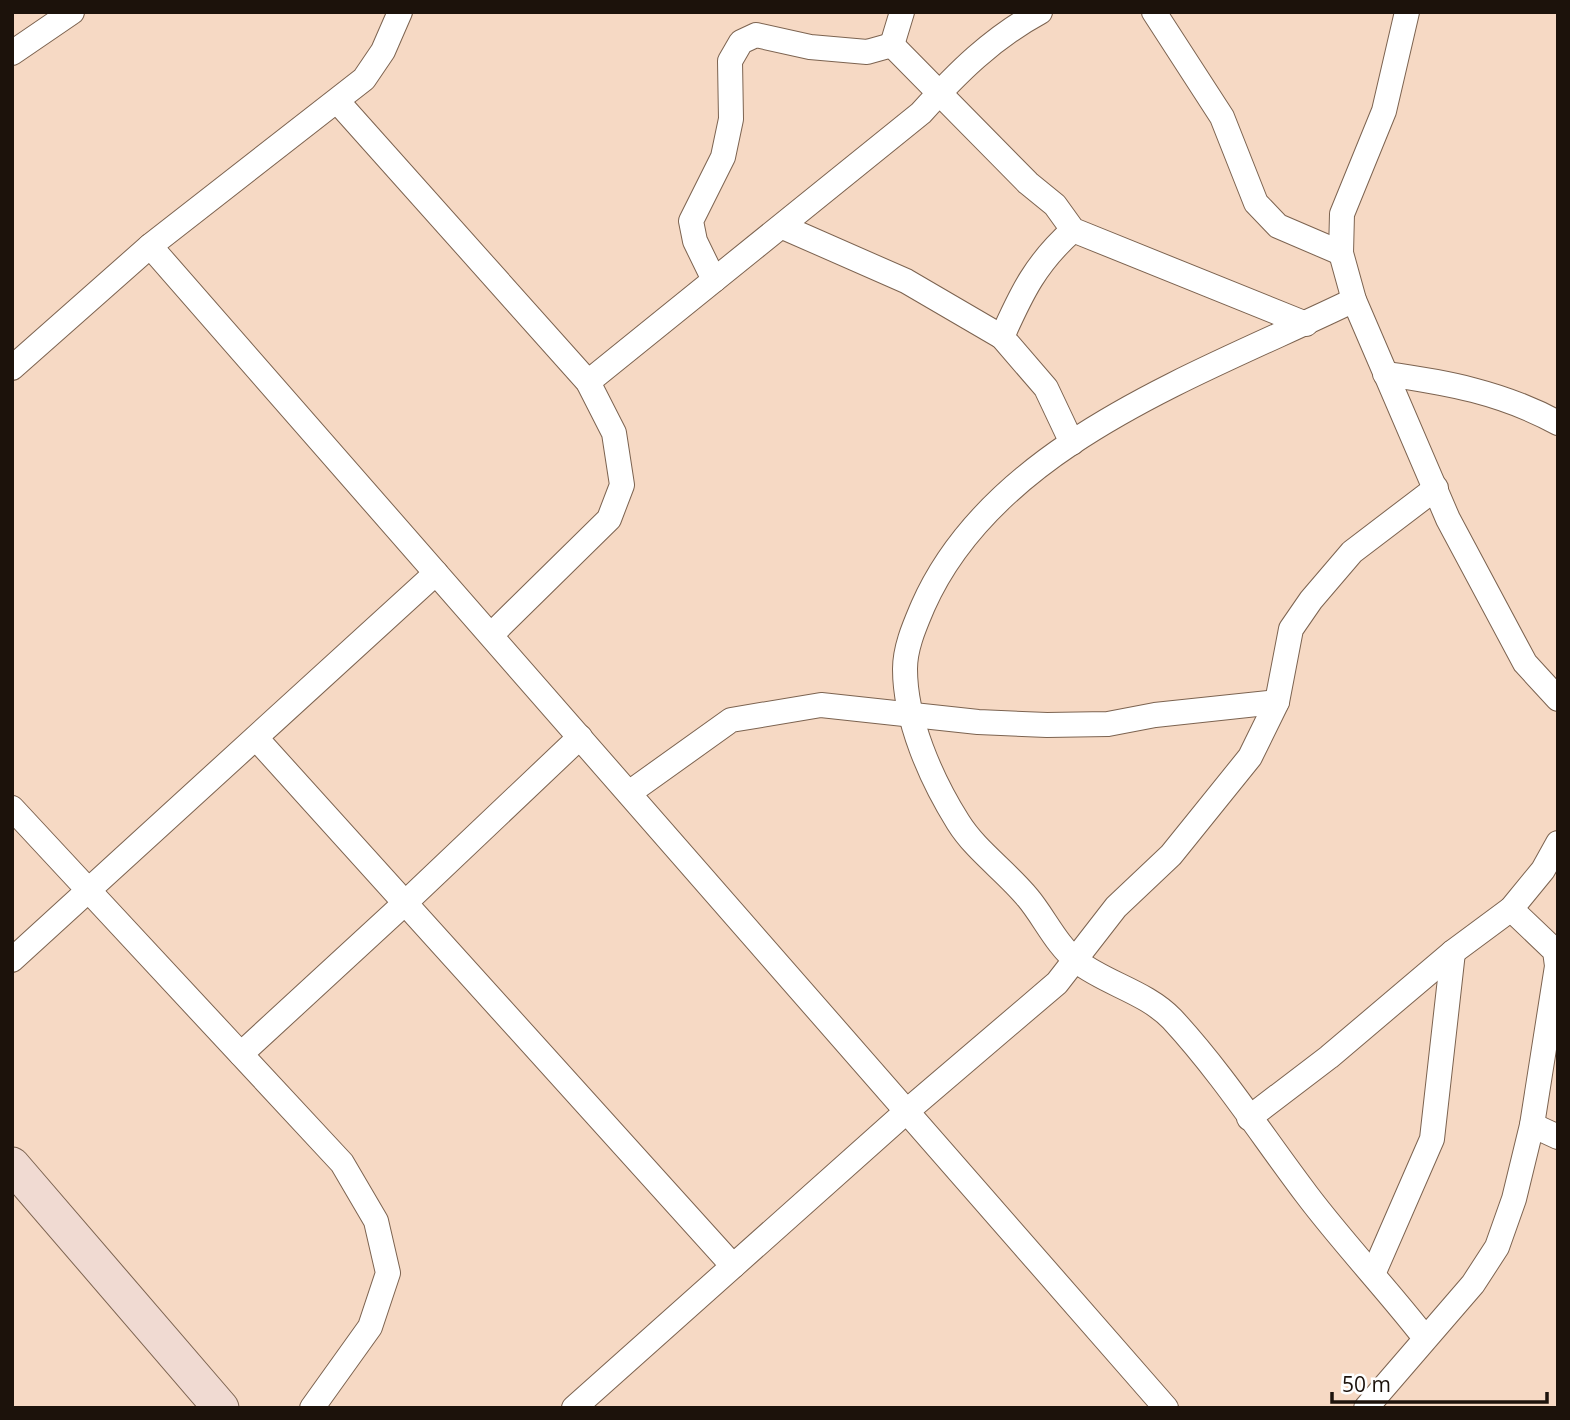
<svg xmlns="http://www.w3.org/2000/svg" width="1570" height="1420" font-family="'Open Sans',sans-serif">
<style>
.lines{fill:none;stroke-linecap:round;stroke-linejoin:round}
.street-casing{stroke:#7c6350;stroke-width:26}
.secondary-casing{stroke:#7c6350;stroke-width:37}
.street{stroke:#fff;stroke-width:24}
.secondary{stroke:#f0dad2;stroke-width:35}
</style>
<rect width="100%" height="100%" fill="#f6d9c4"/>
<g class="lines">
<!-- street casing -->
<g class="street-casing">
<g id="street">
<path d="M1154,12L1222,117L1256,203L1278,226L1341,253"/>
<path d="M1407,12L1384,111L1342,214L1341,253L1354,300L1448,519L1525,663L1558,699"/>
<path d="M892,45L1028,183L1055,205L1073,230L1306,324"/>
<path d="M892,45L902,12"/>
<path d="M12,53L72,12"/>
<path d="M338,102L588,382L614,433L622,485L609,519L491,635"/>
<path d="M783,227L906,281L1002,337L1046,388L1072,443"/>
<path d="M150,246L1166,1408"/>
<path d="M714,280L695,241L691,221L723,157L731,119L730,61L741,42L756,35L810,47L867,52L892,45"/>
<path d="M1354,300C1204,373 995,443 923,606C915,625 905,647 905,669C905,720 931,779 958,822C976,851 1006,871 1028,898C1044,917 1057,946 1078,962C1107,984 1146,992 1172,1019C1222,1073 1263,1137 1307,1195C1344,1244 1387,1289 1425,1338"/>
<path d="M1002,337C1022,292 1036,263 1073,230"/>
<path d="M12,368L150,246L364,79L383,51L400,12"/>
<path d="M1385,374C1446,382 1503,393 1558,423"/>
<path d="M588,382L921,113C957,73 992,38 1040,12"/>
<path d="M256,738L733,1266"/>
<path d="M629,793L731,720L821,705L978,722L1047,725L1108,724L1155,715L1277,702"/>
<path d="M12,808L342,1163L376,1221L388,1273L370,1327L312,1408"/>
<path d="M12,960L436,573"/>
<path d="M241,1054L405,903L580,737"/>
<path d="M1249,1118L1329,1057L1453,952L1511,909L1543,870L1558,843"/>
<path d="M1532,1125L1558,1137"/>
<path d="M1374,1272L1432,1139L1453,952"/>
<path d="M574,1408L907,1111L1057,983L1116,907L1171,855L1250,757L1277,702L1291,629L1311,600L1352,552L1436,488"/>
<path d="M1366,1408L1473,1284L1497,1247L1514,1199L1532,1125L1557,966L1555,951L1511,909"/>
</g>
</g>
<!-- secondary casing -->
<g class="secondary-casing">
<path id="secondary" d="M12,1165L221,1408"/>
</g>
<!-- street -->
<use href="#street" class="street"/>
<!-- secondary -->
<use href="#secondary" class="secondary"/>
</g>
<!-- border -->
<rect width="1570" height="1420" fill="none" stroke="#1c120b" stroke-width="28"/>
<!-- scale -->
<path d="M1332 1392v10h215v-10" fill="none" stroke="#1c120b" stroke-width="3.5"/>
<text x="1342" y="1392" font-size="21" fill="#1c120b" stroke="#ffffff" stroke-width="5" paint-order="stroke">50 m</text>
</svg>
